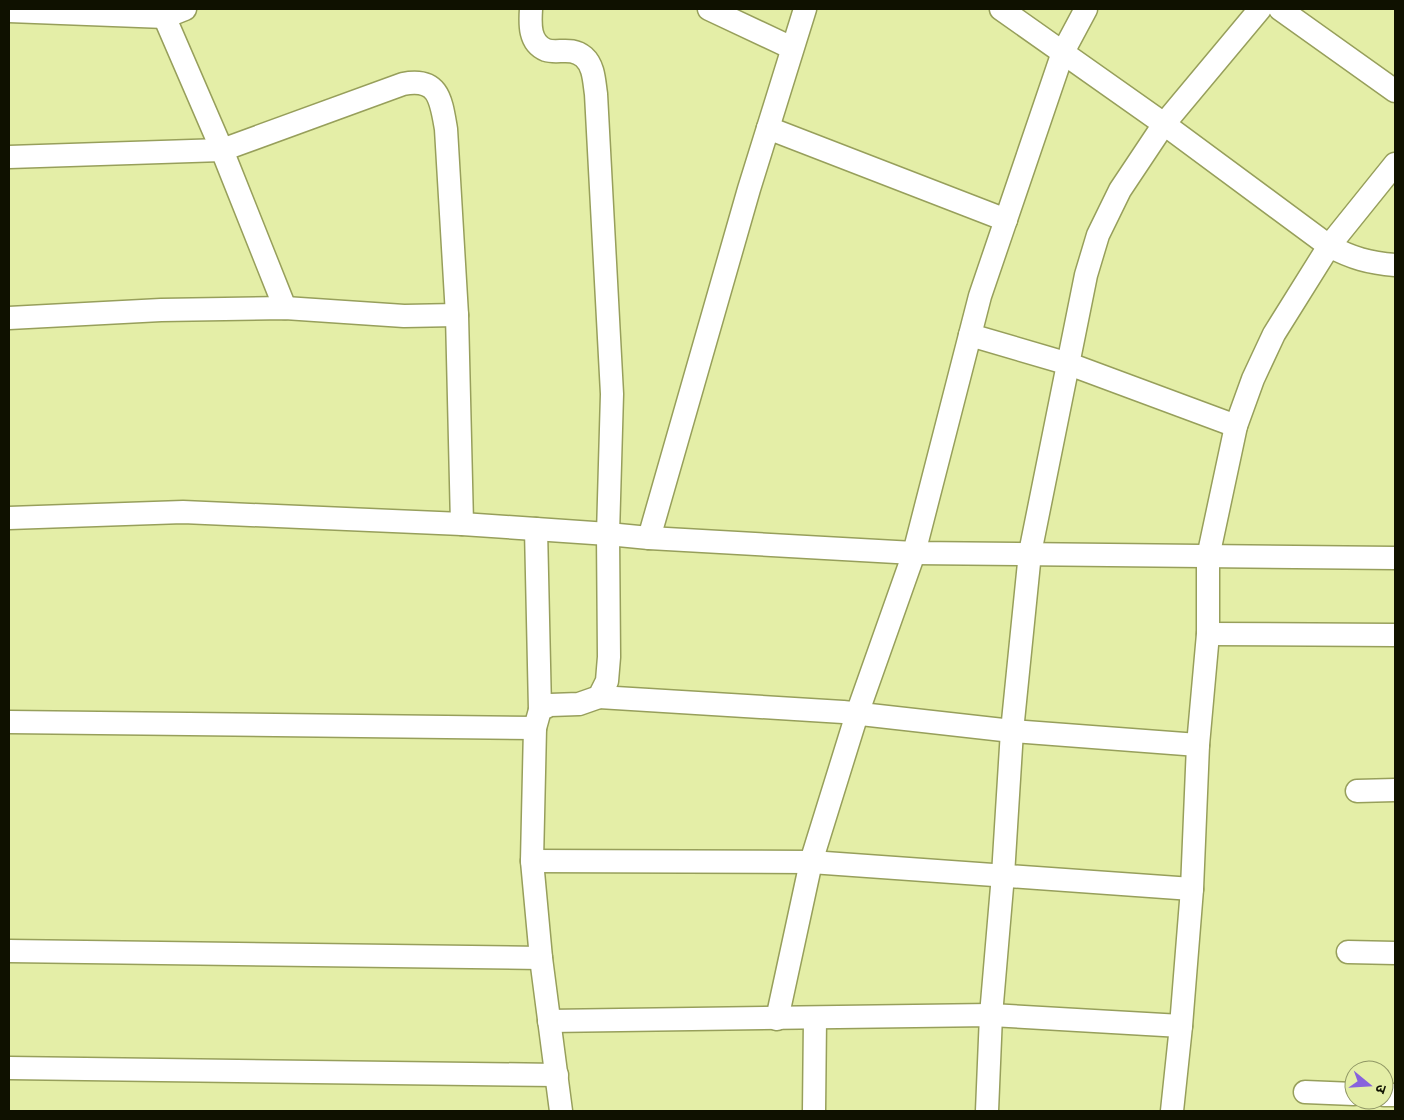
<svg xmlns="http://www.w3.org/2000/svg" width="1404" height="1120" font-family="'PT Sans Narrow','Noto Sans Devanagari',sans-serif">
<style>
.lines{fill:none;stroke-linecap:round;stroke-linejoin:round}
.street-casing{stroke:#979f5b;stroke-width:25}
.street{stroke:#fff;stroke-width:22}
</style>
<rect width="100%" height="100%" fill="#e4eea7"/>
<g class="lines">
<!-- street casing -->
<g class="street-casing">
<g id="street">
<path d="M161,9L222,150L285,308"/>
<path d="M531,9C530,24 529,43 546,50C558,54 571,46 584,57C594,66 594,81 596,94L612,394L608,534L609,657L607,681L599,697L579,704L550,705L540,710L535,728L532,861L541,958L561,1111"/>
<path d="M709,9L792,48"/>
<path d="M1001,9L1164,124L1329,246C1352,258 1369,263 1395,265"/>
<path d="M1280,9L1395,91"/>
<path d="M9,11L165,17L185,9"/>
<path d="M768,128L1006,220"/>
<path d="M9,157L222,150L403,84C439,77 441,100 446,129L457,315L462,524"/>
<path d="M9,318L161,310L285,308L404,316L457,315"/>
<path d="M970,335L1069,364L1236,426"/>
<path d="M9,518L183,512L462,524L608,534L649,538L914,553L1395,558"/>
<path d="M536,529L540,710"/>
<path d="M649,538L749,189L805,9"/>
<path d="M1208,634L1395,635"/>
<path d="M599,697L843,712L1012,731L1198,745"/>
<path d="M9,722L535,728"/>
<path d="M1357,791L1395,790"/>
<path d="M532,861L811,862L1192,889"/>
<path d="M9,951L541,958"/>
<path d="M1348,952L1395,953"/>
<path d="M777,1019L811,862L857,714L914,553L980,296L1063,52L1086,9"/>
<path d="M549,1021L991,1015L1181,1026"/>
<path d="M9,1068L557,1075"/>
<path d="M1305,1092L1354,1094"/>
<path d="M1384,1095H1395"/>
<path d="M814,1111L815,1019"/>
<path d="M987,1111L991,1015L1003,875L1012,731L1030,553L1086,275L1098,235L1120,190L1164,124L1260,9"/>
<path d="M1172,1111L1181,1026L1192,889L1198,745L1208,634V557L1236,426L1253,379L1274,334L1329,246L1395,164"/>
</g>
</g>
<!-- street -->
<use href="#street" class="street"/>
</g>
<!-- border -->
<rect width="1404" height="1120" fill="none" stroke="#0f1100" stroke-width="20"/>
<!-- north arrow -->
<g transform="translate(1369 1085) rotate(108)"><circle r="24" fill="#e4eea7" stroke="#8f9664"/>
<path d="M0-4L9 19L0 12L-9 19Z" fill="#8862dd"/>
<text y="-8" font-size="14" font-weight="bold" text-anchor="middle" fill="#0f1100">उ</text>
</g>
</svg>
